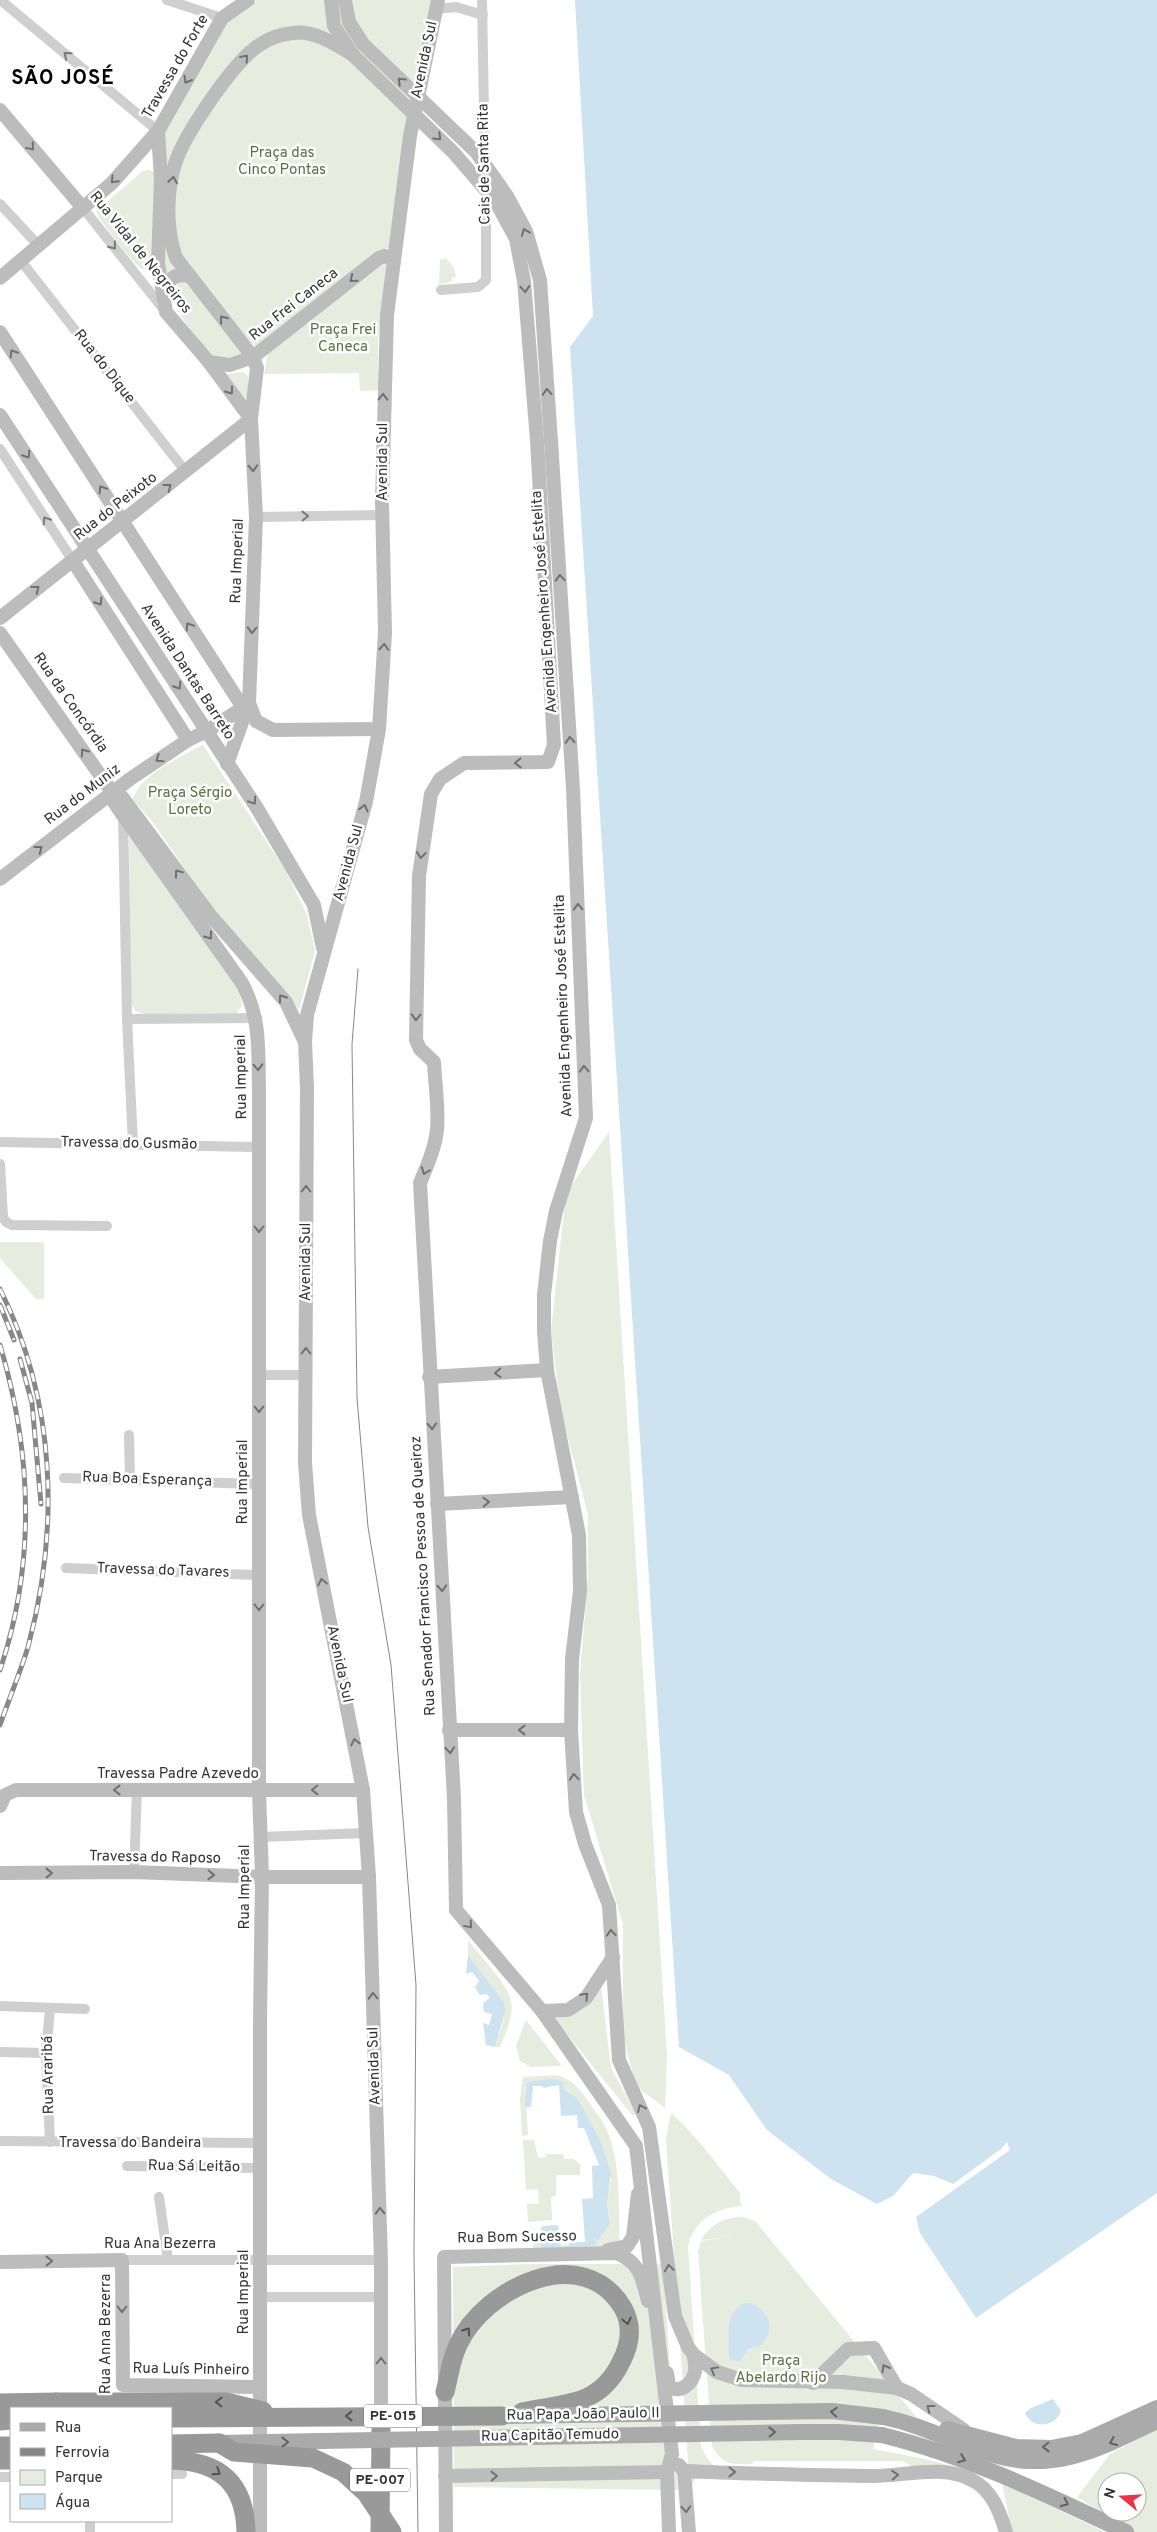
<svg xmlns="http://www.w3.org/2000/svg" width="1157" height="2532" font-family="Overpass,sans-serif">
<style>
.green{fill:#e6ecde;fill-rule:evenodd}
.water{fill:#cde3ef}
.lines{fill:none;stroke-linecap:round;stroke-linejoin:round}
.street{stroke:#cfcfcf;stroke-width:10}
.secondary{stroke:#bcbcbc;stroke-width:14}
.primary{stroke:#aaa;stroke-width:16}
.highway{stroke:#999;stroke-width:19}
.tram{stroke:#878787;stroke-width:1}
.rail-casing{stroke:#878787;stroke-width:5}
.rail{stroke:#fff;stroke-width:3;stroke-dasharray:9;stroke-linecap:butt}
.secondary-bridge{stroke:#bcbcbc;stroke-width:14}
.primary-bridge{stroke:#aaa;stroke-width:16}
.highway-bridge{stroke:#999;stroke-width:19}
.oneway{stroke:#797979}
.oneway2{stroke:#707070}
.oneway3{stroke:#515151}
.oneway4{stroke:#626262}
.labels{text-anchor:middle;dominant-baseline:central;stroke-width:5;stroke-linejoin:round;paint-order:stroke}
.shield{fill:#fff;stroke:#707070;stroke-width:1}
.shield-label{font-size:14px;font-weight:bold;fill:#323232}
.street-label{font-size:15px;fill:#323232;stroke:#fff}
.park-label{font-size:15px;fill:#58713d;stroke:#fff}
.district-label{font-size:20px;font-weight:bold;letter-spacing:1px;fill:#000;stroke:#fff}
</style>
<rect width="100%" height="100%" fill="#fff"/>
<!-- green -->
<g class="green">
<path d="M257,0H432L422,41L390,247L257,349L190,272L163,288L161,133L220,28Z"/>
<path d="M149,170L156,173L152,263L150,268C147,269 145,270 142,269C136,267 97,218 96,211L143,171Z"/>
<path d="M387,258L378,341V390L360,391L359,373L264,374L268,353Z"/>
<path d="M446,258L454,268L456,276L452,278V281L439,285L440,260Z"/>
<path d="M185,280L242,352L241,355L236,358L213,356C198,338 165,308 179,282Z"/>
<path d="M243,372L248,376V397L245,400L226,374Z"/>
<path d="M203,745L286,871L307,915L315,951L299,1010L285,990L223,924L152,821L133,800C138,776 182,756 203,745Z"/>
<path d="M129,835L238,986L242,1005L237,1013L146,1014C137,1013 133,1011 131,1001Z"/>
<path d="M609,1132L667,2056L665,2108L636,2086L623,2036V1924L584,1795L580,1675L588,1576V1515L561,1411L551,1331L566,1193Z"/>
<path d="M0,1242H44V1299H36L0,1258Z"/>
<path d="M468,1940C479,1955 508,1984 511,2001C514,2016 505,2034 500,2047H495L504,2019V2002L468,1955Z"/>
<path d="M601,1985L611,2068L636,2114L633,2116L554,2018L572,2016Z"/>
<path d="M526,2020L561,2065L560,2066L531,2067L520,2061L516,2046Z"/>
<path d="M556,2075C573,2079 581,2090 590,2104C596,2113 604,2122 608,2133C622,2167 618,2217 620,2254L533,2255V2233H540L541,2252L597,2243L610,2220L607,2204L611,2179L573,2095L566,2091L564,2085L525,2086L528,2135L522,2136L520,2099L523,2077Z"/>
<path d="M671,2113C697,2136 718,2166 740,2193V2202L743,2206C718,2207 694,2219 688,2246L701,2446L707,2458L714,2466L696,2477L690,2489L666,2138Z"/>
<path d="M523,2140H534L538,2158L546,2157V2154H563L564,2159H574L580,2165V2175H556V2196L551,2197L552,2220L528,2222L527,2204H539L538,2189L526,2190Z"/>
<path d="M743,2217L755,2221L917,2418L880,2415L873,2449L925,2459L962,2469L915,2468L902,2461H754L752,2464C731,2464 723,2466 712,2446L698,2251L701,2241L733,2236L701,2240C711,2224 724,2217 743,2217Z"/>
<path d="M528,2264H663L678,2490L454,2487L453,2267Z"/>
<path d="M1157,2429V2532H1134L1077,2497L1110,2454ZM1107,2482H1137V2512H1107Z"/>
<path d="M1002,2483L1105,2532H1012Z"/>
</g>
<!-- water -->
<g class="water">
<path d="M575,0H1157V2193L976,2318L920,2233L916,2217L1010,2150L1007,2142L1001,2149L953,2184L934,2176L913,2173L893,2196L877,2204L831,2179L767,2130L729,2075L679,2047L570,347L593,316Z"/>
<path d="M468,1955L504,2002L505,2012L495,2047L486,2045L483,2023L489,2025L492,2014L484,2012L483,2003L490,1998L486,1994L480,1995L475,1987L479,1981L472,1972L466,1974Z"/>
<path d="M555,2079L562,2082L566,2091L577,2098L601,2142L611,2174L607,2204L610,2223L595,2245L541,2252L540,2233L542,2226L558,2225L561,2246L569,2245V2242H585L582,2199L593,2198L592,2166L599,2165L584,2128H578L577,2115L561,2116L559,2085L543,2088V2086H533L531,2107H525L526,2084L531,2081Z"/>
<path d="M752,2303C772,2316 776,2329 759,2347L749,2348L740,2361L730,2360C728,2355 728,2325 730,2320C732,2313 737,2309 742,2304Z"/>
<path d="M1053,2399L1061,2411C1056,2427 1032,2430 1025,2413L1031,2408Z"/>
</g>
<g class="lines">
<!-- street -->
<g class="street">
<path d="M167,0L222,18"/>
<path d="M482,0L485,166"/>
<path d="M4,3L158,131"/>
<path d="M436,9L456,7L483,15"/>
<path d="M0,204L39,246"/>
<path d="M83,208L165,311"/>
<path d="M21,261L186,472"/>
<path d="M441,290L478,287L486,280V188"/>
<path d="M0,449L73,561"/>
<path d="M256,517L383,515"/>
<path d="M123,813L127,1019L133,1144"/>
<path d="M127,1019L257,1018"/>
<path d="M0,1142L259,1147"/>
<path d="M0,1164L3,1217L6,1222L12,1225L107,1226"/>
<path d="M259,1375H306"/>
<path d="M129,1435L130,1479"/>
<path d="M64,1478L259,1484"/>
<path d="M66,1568L259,1575"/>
<path d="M261,1837L366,1833"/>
<path d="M134,1872L137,1790"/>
<path d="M0,2006L85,2009"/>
<path d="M50,2009L46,2053L50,2142"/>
<path d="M0,2052L46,2053"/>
<path d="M0,2141L260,2143"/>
<path d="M127,2166L260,2168"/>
<path d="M159,2197L168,2260"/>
<path d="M122,2260H381"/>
<path d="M260,2297H382"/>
<path d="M171,2474H182"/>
<path d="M0,2477H11"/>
<path d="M90,2532V2521"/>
</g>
<!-- secondary -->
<g class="secondary">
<path d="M331,0L334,26L351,52"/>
<path d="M0,110L83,208"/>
<path d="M158,131L161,180L158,263L166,312L209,362L251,419"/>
<path d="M0,278L112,183L158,131L222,18L248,0"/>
<path d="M164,297C166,282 173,272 189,276"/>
<path d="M0,332L242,706"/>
<path d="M209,362L230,365L253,357L379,258L385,256L393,259"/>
<path d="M0,415L257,808L314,905L323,948"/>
<path d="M537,440L554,745L548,762L464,763L440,779L431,794L419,876L416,1040L420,1049L434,1062C435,1085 439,1108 437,1130C435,1148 427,1166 420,1183L454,1798L456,1910L542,2011L636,2146L672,2454L667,2472L669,2532"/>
<path d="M551,441L573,789L586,1118L556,1211L550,1241L544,1295V1331L547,1370L579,1535L580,1591L572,1659L571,1730L576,1812L585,1844L609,1905L619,2060L649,2127L675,2316L688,2347L694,2355L717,2372L742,2380L843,2382L897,2388L911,2394L964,2430"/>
<path d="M73,561L188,740"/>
<path d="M0,618L251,419"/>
<path d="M0,633L112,792L114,802L122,814L242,983C261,1018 258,1050 259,1089V1791L262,1877L260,2021V2532"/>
<path d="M249,703L256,721L273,730L379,729"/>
<path d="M227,764L249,703L256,517L251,419L257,368L253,357L176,258C166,230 166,193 175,164C184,135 235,59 261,44C270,38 282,34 293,33C314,30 335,44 353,55"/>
<path d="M112,792L122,797L210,915L286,1002L304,1040"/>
<path d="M0,879L130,779L188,740L207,731L249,704"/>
<path d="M429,1377L547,1370"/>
<path d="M437,1504L572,1497"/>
<path d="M449,1730H571"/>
<path d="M0,1806L5,1795L16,1790H363"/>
<path d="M0,1873L134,1872L262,1877H369"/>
<path d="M542,2011L568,2010L586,1998L613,1957"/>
<path d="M608,2250L627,2246L633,2237L638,2194"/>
<path d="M0,2262L122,2260L123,2385L260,2387"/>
<path d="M667,2373L669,2386C680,2395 693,2383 695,2371C696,2366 694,2360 694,2355"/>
<path d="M813,2383L848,2349L874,2348L897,2388"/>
<path d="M381,2424V2260L369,1877L363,1790L309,1515L305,1463L307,1088L305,1041L307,1015L366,802L379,729L385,633L382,501L387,315L410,136L438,0"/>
<path d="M679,2465L684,2471L689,2532"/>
<path d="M684,2471C747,2474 811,2475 874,2476C905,2476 943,2464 972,2480C992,2490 1000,2512 1006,2532"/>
<path d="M445,2476L667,2472"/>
<path d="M446,2532L444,2257L616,2253C640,2262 642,2278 648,2301"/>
</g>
<!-- primary -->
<g class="primary">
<path d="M883,2417C922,2425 950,2441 987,2453C1052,2475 1099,2449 1157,2421"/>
<path d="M947,2429L1016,2447L1051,2448L1082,2442L1157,2408"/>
<path d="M882,2435C967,2456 1046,2494 1126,2532"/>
</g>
<!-- highway -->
<g class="highway">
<path d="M445,2392C449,2377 451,2359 458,2345C484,2288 583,2240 623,2308C633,2326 630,2345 621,2362C613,2379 600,2393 581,2400C563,2406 541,2408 522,2412"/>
<path d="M0,2403L56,2402"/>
<path d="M0,2421L11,2420"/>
<path d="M171,2444L219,2443"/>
<path d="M0,2446H11"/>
<path d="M0,2460H11"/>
<path d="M171,2460C219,2461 245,2483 246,2532"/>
<path d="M380,2532L381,2427"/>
</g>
<!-- tram -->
<path class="tram" d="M358,969L352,1044L357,1398L368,1527L391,1665L416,1985L414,2255L418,2532"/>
<!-- rail casing -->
<g class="rail-casing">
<g id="rail">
<path d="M0,1289C56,1401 60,1528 28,1647C20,1673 9,1699 0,1725"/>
<path d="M0,1305L14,1340"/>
<path d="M0,1345C32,1453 36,1563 0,1670"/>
<path d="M20,1359L32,1403L41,1504"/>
</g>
</g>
<!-- rail -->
<use href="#rail" class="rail"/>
<!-- secondary-bridge -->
<g class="secondary-bridge">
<path d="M345,0L349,22L363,44L476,152L507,196L526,231L540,280L551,441"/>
<path d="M353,55L454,153L496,202L516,239L524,281L537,440"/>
</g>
<!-- primary-bridge -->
<g class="primary-bridge">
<path d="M502,2416L832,2411L883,2417"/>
<path d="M219,2443L799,2432H839L882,2435"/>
</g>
<!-- highway-bridge -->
<g class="highway-bridge">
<path d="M56,2402H226L263,2411"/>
<path d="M171,2418L502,2416"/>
<path d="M219,2443L234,2452L313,2458L343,2472L366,2493L392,2532"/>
</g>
</g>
<!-- one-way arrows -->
<defs><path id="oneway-chevron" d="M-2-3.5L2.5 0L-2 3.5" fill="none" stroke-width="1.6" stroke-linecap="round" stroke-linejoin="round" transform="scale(1.25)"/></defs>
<g class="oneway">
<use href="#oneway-chevron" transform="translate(67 55) rotate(-140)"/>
<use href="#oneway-chevron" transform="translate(113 246) rotate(51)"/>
<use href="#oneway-chevron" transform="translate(305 516) rotate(-1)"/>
<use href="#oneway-chevron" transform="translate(46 520) rotate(-123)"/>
</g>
<g class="oneway2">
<use href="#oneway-chevron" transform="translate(245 58) rotate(-49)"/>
<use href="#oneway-chevron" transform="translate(187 80) rotate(120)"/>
<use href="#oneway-chevron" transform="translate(401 81) rotate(-136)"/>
<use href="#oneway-chevron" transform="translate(438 137) rotate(44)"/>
<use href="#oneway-chevron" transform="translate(31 147) rotate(50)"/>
<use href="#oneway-chevron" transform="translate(114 180) rotate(134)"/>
<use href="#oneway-chevron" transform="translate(173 180) rotate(-81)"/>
<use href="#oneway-chevron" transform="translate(525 232) rotate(-112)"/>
<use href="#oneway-chevron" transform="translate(353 279) rotate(141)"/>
<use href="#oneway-chevron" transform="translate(525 289) rotate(85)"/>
<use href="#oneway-chevron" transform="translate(223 319) rotate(-128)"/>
<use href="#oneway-chevron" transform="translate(13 353) rotate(-123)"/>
<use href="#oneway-chevron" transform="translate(230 391) rotate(54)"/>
<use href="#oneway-chevron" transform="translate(547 392) rotate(-94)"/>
<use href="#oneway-chevron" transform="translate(383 397) rotate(-89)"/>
<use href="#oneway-chevron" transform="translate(27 455) rotate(57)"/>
<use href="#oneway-chevron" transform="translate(253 468) rotate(87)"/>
<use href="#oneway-chevron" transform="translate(168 487) rotate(-38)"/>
<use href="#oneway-chevron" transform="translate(102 489) rotate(-122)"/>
<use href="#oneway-chevron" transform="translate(560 578) rotate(-94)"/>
<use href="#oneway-chevron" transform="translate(36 589) rotate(-38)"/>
<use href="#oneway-chevron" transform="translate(99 602) rotate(57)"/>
<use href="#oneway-chevron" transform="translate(189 626) rotate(-123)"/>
<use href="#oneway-chevron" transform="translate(252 630) rotate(92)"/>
<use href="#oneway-chevron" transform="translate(384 647) rotate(-87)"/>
<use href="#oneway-chevron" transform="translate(178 686) rotate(57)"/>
<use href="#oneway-chevron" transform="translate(570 740) rotate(-94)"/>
<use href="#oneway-chevron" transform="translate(84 752) rotate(-125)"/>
<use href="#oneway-chevron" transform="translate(159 759) rotate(146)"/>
<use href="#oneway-chevron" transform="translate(518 763) rotate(179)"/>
<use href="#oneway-chevron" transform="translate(253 801) rotate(56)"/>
<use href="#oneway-chevron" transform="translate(364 808) rotate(-75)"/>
<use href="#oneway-chevron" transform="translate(39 849) rotate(-38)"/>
<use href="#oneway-chevron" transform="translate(421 855) rotate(97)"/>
<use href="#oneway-chevron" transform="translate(178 873) rotate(-127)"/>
<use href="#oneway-chevron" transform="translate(578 907) rotate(-92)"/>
<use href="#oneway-chevron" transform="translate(209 936) rotate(54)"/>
<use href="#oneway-chevron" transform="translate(282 998) rotate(-126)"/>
<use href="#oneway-chevron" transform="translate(416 1017) rotate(91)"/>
<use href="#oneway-chevron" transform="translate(258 1067) rotate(88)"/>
<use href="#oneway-chevron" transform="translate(584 1069) rotate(-92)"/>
<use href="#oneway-chevron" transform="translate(425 1171) rotate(111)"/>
<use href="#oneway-chevron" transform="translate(306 1189) rotate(-90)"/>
<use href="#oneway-chevron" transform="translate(259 1229) rotate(90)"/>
<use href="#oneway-chevron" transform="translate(306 1351) rotate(-90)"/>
<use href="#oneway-chevron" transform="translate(498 1373) rotate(177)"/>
<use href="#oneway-chevron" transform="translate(259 1409) rotate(90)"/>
<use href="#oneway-chevron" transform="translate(432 1426) rotate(87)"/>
<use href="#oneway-chevron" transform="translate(486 1502) rotate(-3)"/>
<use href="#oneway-chevron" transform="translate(322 1582) rotate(-102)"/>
<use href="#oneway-chevron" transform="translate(442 1588) rotate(87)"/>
<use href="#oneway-chevron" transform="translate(259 1607) rotate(90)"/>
<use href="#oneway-chevron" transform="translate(522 1730) rotate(180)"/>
<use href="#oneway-chevron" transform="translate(355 1742) rotate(-102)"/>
<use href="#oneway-chevron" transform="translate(450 1750) rotate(86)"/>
<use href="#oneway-chevron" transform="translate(574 1777) rotate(-94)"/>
<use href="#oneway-chevron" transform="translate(117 1790) rotate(-180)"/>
<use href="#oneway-chevron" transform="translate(315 1790) rotate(179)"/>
<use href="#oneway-chevron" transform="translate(49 1873)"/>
<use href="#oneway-chevron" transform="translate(211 1875) rotate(2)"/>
<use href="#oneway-chevron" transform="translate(469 1925) rotate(50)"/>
<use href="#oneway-chevron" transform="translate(611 1933) rotate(-94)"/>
<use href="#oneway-chevron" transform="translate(373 1996) rotate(-92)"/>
<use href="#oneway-chevron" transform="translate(585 1996) rotate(-46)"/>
<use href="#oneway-chevron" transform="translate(641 2108) rotate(-115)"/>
<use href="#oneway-chevron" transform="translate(380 2211) rotate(-92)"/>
<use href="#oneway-chevron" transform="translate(49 2261) rotate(-1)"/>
<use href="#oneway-chevron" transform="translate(669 2268) rotate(-98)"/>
<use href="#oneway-chevron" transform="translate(122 2309) rotate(90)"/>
<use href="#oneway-chevron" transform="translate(381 2361) rotate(-90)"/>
<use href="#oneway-chevron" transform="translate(885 2368) rotate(-120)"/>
<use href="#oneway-chevron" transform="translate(714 2370) rotate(-151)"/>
<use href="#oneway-chevron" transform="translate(930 2408) rotate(-143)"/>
<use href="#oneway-chevron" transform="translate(732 2472) rotate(1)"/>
<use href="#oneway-chevron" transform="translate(895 2475) rotate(-4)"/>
<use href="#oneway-chevron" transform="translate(494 2476) rotate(-1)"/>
<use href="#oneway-chevron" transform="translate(686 2509) rotate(86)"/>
</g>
<g class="oneway3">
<use href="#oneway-chevron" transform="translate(627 2321) rotate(77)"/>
<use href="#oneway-chevron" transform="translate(467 2331) rotate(-55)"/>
<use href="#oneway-chevron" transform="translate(219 2402) rotate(-179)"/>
<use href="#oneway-chevron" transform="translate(349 2416) rotate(180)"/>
<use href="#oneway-chevron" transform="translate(217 2472) rotate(33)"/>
</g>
<g class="oneway4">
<use href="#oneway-chevron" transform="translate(834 2412) rotate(-177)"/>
<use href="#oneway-chevron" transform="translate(772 2432) rotate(-1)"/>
<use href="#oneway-chevron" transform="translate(285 2442) rotate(-1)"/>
<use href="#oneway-chevron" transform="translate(1113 2442) rotate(156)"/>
<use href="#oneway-chevron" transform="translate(1046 2447) rotate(179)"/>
<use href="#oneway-chevron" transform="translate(962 2459) rotate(21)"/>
<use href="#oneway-chevron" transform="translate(1065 2503) rotate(25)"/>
</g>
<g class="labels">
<!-- shield labels -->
<g class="shield">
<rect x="364" y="2404.5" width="58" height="23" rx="4"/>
<rect x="350" y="2468.5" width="60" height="23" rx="4"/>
</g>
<g class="shield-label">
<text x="393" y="2416">PE-015</text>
<text x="380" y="2480">PE-007</text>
</g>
<!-- street labels -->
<g class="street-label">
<text transform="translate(425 60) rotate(-78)">Avenida Sul</text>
<text transform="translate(176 67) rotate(-60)">Travessa do Forte</text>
<text transform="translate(485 164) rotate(-91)">Cais de Santa Rita</text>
<text transform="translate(140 253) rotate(51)">Rua Vidal de Negreiros</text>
<text transform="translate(294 305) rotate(-38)">Rua Frei Caneca</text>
<text transform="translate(104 367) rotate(52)">Rua do Dique</text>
<text transform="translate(383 462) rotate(-90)">Avenida Sul</text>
<text transform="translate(116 507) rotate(-38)">Rua do Peixoto</text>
<text transform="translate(238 561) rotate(-88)">Rua Imperial</text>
<text transform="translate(545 602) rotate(-94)">Avenida Engenheiro José Estelita</text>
<text transform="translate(187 672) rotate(57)">Avenida Dantas Barreto</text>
<text transform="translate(70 703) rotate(55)">Rua da Concórdia</text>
<text transform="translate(83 795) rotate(-37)">Rua do Muniz</text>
<text transform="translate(349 863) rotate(-75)">Avenida Sul</text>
<text transform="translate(564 1006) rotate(-92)">Avenida Engenheiro José Estelita</text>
<text transform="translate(242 1077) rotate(-91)">Rua Imperial</text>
<text transform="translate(129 1144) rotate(1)">Travessa do Gusmão</text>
<text transform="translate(306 1262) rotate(-90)">Avenida Sul</text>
<text transform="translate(147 1480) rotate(2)">Rua Boa Esperança</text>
<text transform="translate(243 1482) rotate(-90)">Rua Imperial</text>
<text transform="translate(163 1571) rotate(2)">Travessa do Tavares</text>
<text transform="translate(424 1576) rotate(-93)">Rua Senador Francisco Pessoa de Queiroz</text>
<text transform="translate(339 1664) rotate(78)">Avenida Sul</text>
<text x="178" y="1774">Travessa Padre Azevedo</text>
<text transform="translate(155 1858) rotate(1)">Travessa do Raposo</text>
<text transform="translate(245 1887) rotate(-90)">Rua Imperial</text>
<text transform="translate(375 2066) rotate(-92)">Avenida Sul</text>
<text transform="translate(49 2075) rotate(-91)">Rua Araribá</text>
<text x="130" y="2143">Travessa do Bandeira</text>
<text transform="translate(194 2167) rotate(1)">Rua Sá Leitão</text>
<text transform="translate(517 2238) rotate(-1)">Rua Bom Sucesso</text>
<text x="160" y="2244">Rua Ana Bezerra</text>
<text transform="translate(244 2292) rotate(-90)">Rua Imperial</text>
<text transform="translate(106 2334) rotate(-90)">Rua Anna Bezerra</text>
<text transform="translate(191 2370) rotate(1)">Rua Luís Pinheiro</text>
<text transform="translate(583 2415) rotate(-1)">Rua Papa João Paulo II</text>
<text transform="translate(550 2436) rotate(-1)">Rua Capitão Temudo</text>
</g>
<!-- park labels -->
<g class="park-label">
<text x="282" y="153">Praça das<tspan x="282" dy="17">Cinco Pontas</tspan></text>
<text x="343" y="330">Praça Frei<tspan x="343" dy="17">Caneca</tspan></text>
<text x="190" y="793">Praça Sérgio<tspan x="190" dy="17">Loreto</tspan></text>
<text x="781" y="2361">Praça<tspan x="781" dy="17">Abelardo Rijo</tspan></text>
</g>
<!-- district labels -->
<g class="district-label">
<text x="63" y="79">SÃO JOSÉ</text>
</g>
</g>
<!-- legend -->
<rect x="10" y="2407" width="162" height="115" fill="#ffffff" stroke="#adadad"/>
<rect x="20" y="2423" width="25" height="8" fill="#aaaaaa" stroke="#adadad"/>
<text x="55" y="2432" font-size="15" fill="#323232">Rua</text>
<rect x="20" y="2448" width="25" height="8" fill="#878787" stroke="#adadad"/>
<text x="55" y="2457" font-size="15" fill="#323232">Ferrovia</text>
<rect x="20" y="2470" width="25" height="15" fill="#e6ecde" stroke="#adadad"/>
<text x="55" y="2482" font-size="15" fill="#323232">Parque</text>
<rect x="20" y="2494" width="25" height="15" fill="#cde3ef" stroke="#adadad"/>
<text x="55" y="2507" font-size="15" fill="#323232">Água</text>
<!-- north arrow -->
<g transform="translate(1122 2497) rotate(288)"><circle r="24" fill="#ffffff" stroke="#adadad"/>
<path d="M0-4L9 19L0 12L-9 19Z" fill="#eb3249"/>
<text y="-8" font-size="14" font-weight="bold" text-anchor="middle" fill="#323232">N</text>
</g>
</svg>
